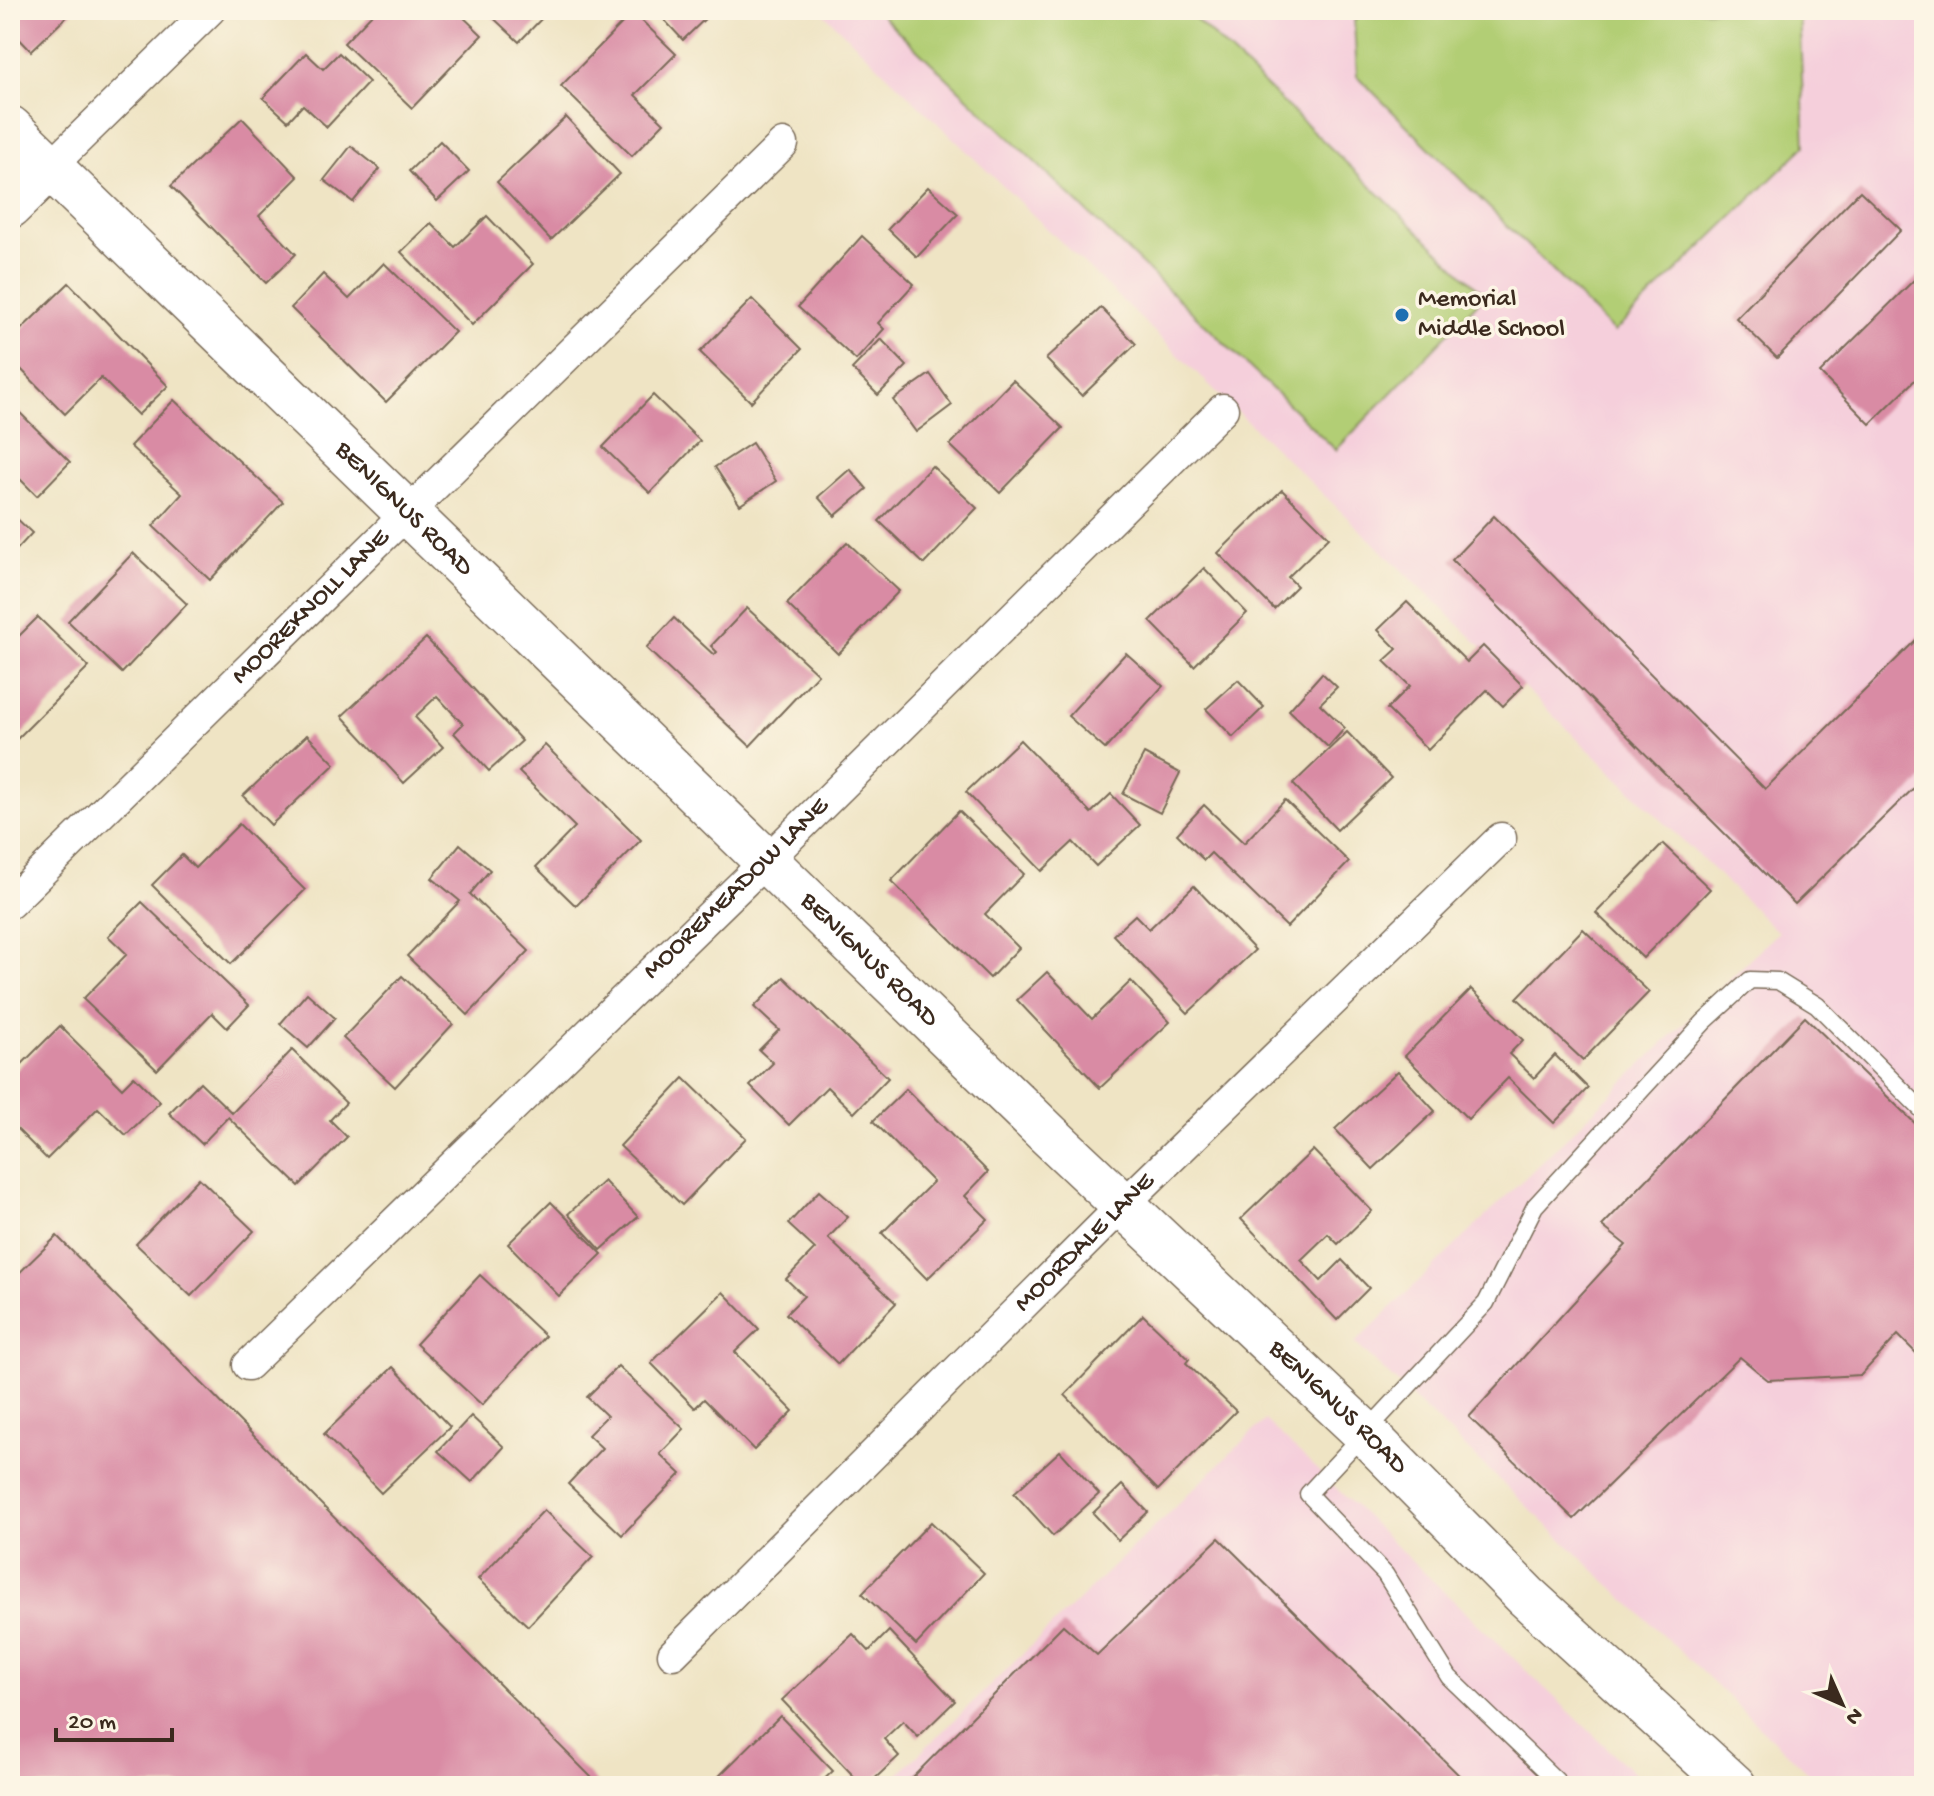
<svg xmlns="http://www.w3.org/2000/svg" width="1934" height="1796" font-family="'Gochi Hand',sans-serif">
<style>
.built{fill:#f5cfdb}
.green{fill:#b2ce74;stroke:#767c49;stroke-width:2}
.building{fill:#d98ba4}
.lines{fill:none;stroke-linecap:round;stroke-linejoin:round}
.lane-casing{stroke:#7a6b58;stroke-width:19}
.street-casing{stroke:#7a6b58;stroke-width:33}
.secondary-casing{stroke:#7a6b58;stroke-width:47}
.lane{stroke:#fff;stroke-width:16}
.street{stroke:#fff;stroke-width:30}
.secondary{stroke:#fff;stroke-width:44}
.poi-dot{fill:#1f6fb2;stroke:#fcf5e5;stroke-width:3}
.labels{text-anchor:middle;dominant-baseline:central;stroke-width:7;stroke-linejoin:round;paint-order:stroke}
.poi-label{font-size:26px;fill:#3b2a1e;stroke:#fcf5e5;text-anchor:start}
.street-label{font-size:26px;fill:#3b2a1e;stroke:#fcf5e5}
</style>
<rect width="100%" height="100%" fill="#fcf5e5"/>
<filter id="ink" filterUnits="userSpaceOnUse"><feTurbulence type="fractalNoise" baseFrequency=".0125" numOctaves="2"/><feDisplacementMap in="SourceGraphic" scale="16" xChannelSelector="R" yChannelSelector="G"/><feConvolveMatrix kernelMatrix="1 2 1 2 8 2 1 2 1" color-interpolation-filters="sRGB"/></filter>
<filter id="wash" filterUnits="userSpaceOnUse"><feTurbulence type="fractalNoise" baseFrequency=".006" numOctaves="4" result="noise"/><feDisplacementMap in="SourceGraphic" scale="32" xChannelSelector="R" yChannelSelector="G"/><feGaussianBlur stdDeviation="1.8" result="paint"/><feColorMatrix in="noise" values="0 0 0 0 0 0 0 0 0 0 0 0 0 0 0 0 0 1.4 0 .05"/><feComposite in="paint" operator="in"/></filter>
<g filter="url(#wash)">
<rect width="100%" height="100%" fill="#efe4c4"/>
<!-- built -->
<g class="built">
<path d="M820,10H1924V1786H1822L1355,1343L1778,932Z"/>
<path d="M1265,1420L1647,1786H886Z"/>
</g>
<!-- green -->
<g class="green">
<path d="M876,10H1186L1485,295L1336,450Z"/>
<path d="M1366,10H1799L1805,146L1614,332L1357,76L1354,21Z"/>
</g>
<g id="blocks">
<!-- building -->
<g class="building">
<path d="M10,10H74L31,51L10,29Z"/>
<path d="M376,10H456L482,35L412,108L344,43Z"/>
<path d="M485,10H542L546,14L519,42Z"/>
<path d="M655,10H714L683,40Z"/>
<path d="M633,12L676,54L635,95L664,123L632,156L561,86Z"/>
<path d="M306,53L323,69L339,53L369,82L327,127L303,105L288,121L263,98Z"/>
<path d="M566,117L620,174L551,240L497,182Z"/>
<path d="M242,118L298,177L259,216L296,254L266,283L171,186Z"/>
<path d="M440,141L469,171L437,201L409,171Z"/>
<path d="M351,146L380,169L353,202L324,180Z"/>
<path d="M928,187L958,214L917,257L888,229Z"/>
<path d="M1860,191L1901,230L1777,358L1736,318Z"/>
<path d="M487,216L533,264L472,325L401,252L431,223L455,247Z"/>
<path d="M862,236L914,284L878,323L884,329L856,360L798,307Z"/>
<path d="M384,263L455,332L386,402L291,308L323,274L349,299Z"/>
<path d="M1924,270V371L1870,424L1820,373Z"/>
<path d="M69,283L168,386L138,415L101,378L65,414L10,358V340Z"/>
<path d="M752,299L802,349L751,402L700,352Z"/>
<path d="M1101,308L1136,344L1082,396L1046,359Z"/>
<path d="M881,339L907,366L878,395L852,369Z"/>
<path d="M930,374L952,405L916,432L893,400Z"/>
<path d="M1013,380L1063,428L1000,493L950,445Z"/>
<path d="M653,395L700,441L650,493L603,447Z"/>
<path d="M174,400L283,502L210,580L153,526L182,494L130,446Z"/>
<path d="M10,403L70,462L37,496L10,469Z"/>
<path d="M752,443L776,481L740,505L715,467Z"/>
<path d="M932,466L977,508L924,564L879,521Z"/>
<path d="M850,469L867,489L835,516L818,497Z"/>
<path d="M1282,490L1329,537L1288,577L1297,586L1274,609L1218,553Z"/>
<path d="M10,512L32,533L10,557Z"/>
<path d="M1494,516L1765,789L1924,632V778L1795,904L1452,560Z"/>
<path d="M847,542L899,591L838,654L787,604Z"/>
<path d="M133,553L187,604L122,673L68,621Z"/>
<path d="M1204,568L1247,613L1194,666L1150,621Z"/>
<path d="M1407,602L1467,662L1483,646L1523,686L1503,706L1487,690L1428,750L1387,709L1410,686L1384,661L1397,649L1378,630Z"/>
<path d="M747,608L818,674L750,746L646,648L674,618L714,655L717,652L711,646Z"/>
<path d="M38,617L89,667L10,746V645Z"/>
<path d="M426,638L522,741L489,771L454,733L463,724L437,696L415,717L443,747L404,783L342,716Z"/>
<path d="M1126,653L1163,686L1105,749L1068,716Z"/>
<path d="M1322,673L1337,687L1320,704L1345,728L1328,747L1289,710Z"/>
<path d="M1238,680L1264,707L1233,737L1206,709Z"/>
<path d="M1347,732L1391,778L1337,830L1293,784Z"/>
<path d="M307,735L335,764L271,825L243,796Z"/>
<path d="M1020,740L1091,813L1111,794L1140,825L1096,866L1073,842L1042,871L966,792Z"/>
<path d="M545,745L641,840L576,906L536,867L575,827L519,772Z"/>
<path d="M1144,754L1180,773L1160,813L1123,794Z"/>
<path d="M1285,800L1349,862L1287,927L1211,853L1204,860L1177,834L1204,805L1244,843Z"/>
<path d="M959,811L1024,874L985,914L1019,948L990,978L891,881Z"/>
<path d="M239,824L305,890L231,964L152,885L182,855L195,868Z"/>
<path d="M460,844L490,870L470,894L529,951L468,1015L407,956L460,901L432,878Z"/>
<path d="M1663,844L1710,889L1643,958L1596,913Z"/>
<path d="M1194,886L1255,950L1188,1013L1113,935L1135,915L1149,929Z"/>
<path d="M142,902L249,1005L227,1028L212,1013L157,1070L83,999L127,954L108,936Z"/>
<path d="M1583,929L1649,992L1583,1060L1517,998Z"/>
<path d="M1047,972L1092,1019L1131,981L1170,1022L1100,1088L1017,1000Z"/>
<path d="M402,976L453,1024L395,1087L343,1038Z"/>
<path d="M784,977L888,1078L854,1113L827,1087L789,1125L750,1086L773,1063L759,1050L779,1030L754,1007Z"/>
<path d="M1471,989L1523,1040L1509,1054L1534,1078L1555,1055L1588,1088L1554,1123L1508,1078L1468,1119L1405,1056Z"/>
<path d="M307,993L335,1018L308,1048L280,1024Z"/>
<path d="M1805,1017L1924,1132V1361L1898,1335L1861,1375L1768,1380L1740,1357L1574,1519L1469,1417L1626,1245L1602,1226Z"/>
<path d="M60,1026L122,1088L134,1076L160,1102L126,1135L98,1108L47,1159L10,1122V1076Z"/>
<path d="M292,1050L346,1103L330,1120L347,1137L299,1186L228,1117L202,1144L169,1113L200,1082L232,1113Z"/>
<path d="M1398,1071L1435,1111L1373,1169L1335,1129Z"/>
<path d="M684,1078L746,1138L682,1205L620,1146Z"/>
<path d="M906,1089L988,1172L965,1196L988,1219L927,1279L882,1233L933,1182L873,1121Z"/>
<path d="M1313,1150L1372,1211L1338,1244L1328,1234L1301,1260L1321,1281L1342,1260L1369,1288L1337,1320L1241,1219Z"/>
<path d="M199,1178L254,1231L191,1296L136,1244Z"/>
<path d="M604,1181L638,1217L601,1250L568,1214Z"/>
<path d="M819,1191L848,1217L828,1238L896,1303L838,1364L786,1314L804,1296L786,1279L815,1249L788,1224Z"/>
<path d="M551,1202L602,1254L559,1296L508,1244Z"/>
<path d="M57,1236L378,1562L600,1786H10V1282Z"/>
<path d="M480,1275L545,1336L482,1405L416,1344Z"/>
<path d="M723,1292L759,1329L735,1352L793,1411L754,1450L704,1399L695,1408L651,1363Z"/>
<path d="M1143,1315L1189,1359L1186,1363L1236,1411L1158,1490L1065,1395Z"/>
<path d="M618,1366L684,1429L660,1454L681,1474L622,1535L568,1484L602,1448L588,1435L607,1416L587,1397Z"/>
<path d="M393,1367L450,1427L381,1493L324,1434Z"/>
<path d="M471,1416L504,1447L472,1482L438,1451Z"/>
<path d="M1060,1451L1099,1494L1053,1536L1014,1493Z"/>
<path d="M1122,1485L1148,1512L1118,1540L1093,1513Z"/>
<path d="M544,1510L593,1557L528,1626L478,1579Z"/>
<path d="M931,1522L984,1573L916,1645L862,1593Z"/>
<path d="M1219,1538L1470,1786H904L1063,1625L1097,1655Z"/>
<path d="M889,1631L955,1701L918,1737L903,1721L884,1739L899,1756L867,1786H863L782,1700L853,1634L869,1651Z"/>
<path d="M780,1716L833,1771L817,1786H709Z"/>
</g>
</g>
</g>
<g filter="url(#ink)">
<use href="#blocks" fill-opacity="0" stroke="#7a6b58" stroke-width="2"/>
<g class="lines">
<!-- lane casing -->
<g class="lane-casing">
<path id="lane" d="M1562,1786L1449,1677L1385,1574L1308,1494L1486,1303L1535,1206L1704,1022L1750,980L1778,981L1817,1005L1924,1112"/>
</g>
<!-- street casing -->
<g class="street-casing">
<g id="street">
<path d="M50,167L210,10"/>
<path id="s1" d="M10,903L783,144"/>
<path id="s2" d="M248,1365L766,861L1223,409"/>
<path id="s3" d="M673,1654L1123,1205L1501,838"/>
</g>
</g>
<!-- secondary casing -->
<g class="secondary-casing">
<g id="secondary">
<path id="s4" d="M10,128L1050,1136L1366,1434L1526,1596L1734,1786"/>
<path d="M10,206L50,167"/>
</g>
</g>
<!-- lane -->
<use href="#lane" class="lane"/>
<!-- street -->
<use href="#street" class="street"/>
<!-- secondary -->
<use href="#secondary" class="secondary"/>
</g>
</g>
<!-- markers -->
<circle class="poi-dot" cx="1402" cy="315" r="8"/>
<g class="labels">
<!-- poi labels -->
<g class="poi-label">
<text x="1418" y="300">Memorial<tspan x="1418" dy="30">Middle School</tspan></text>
</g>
<!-- street labels -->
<g class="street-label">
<text stroke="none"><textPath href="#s4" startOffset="548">BENIGNUS ROAD</textPath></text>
<text stroke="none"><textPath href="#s1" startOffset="422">MOOREKNOLL LANE</textPath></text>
<text stroke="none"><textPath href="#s2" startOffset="682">MOOREMEADOW LANE</textPath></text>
<text stroke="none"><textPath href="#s4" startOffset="1196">BENIGNUS ROAD</textPath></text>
<text stroke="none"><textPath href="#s3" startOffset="582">MOORDALE LANE</textPath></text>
<text stroke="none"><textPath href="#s4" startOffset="1844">BENIGNUS ROAD</textPath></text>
</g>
</g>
<!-- margin -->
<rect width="1934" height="1796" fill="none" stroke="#fcf5e5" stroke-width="40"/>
<!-- north arrow -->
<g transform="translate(1842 1704) rotate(135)" stroke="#fcf5e5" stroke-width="6" paint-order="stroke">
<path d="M0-6L14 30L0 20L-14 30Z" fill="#3b2a1e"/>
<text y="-12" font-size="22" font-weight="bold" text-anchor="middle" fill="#3b2a1e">N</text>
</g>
<!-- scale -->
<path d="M56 1728v12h116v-12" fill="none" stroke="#3b2a1e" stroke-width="4"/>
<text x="68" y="1728" font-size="24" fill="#3b2a1e" stroke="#fcf5e5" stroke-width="6" paint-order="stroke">20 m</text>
</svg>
